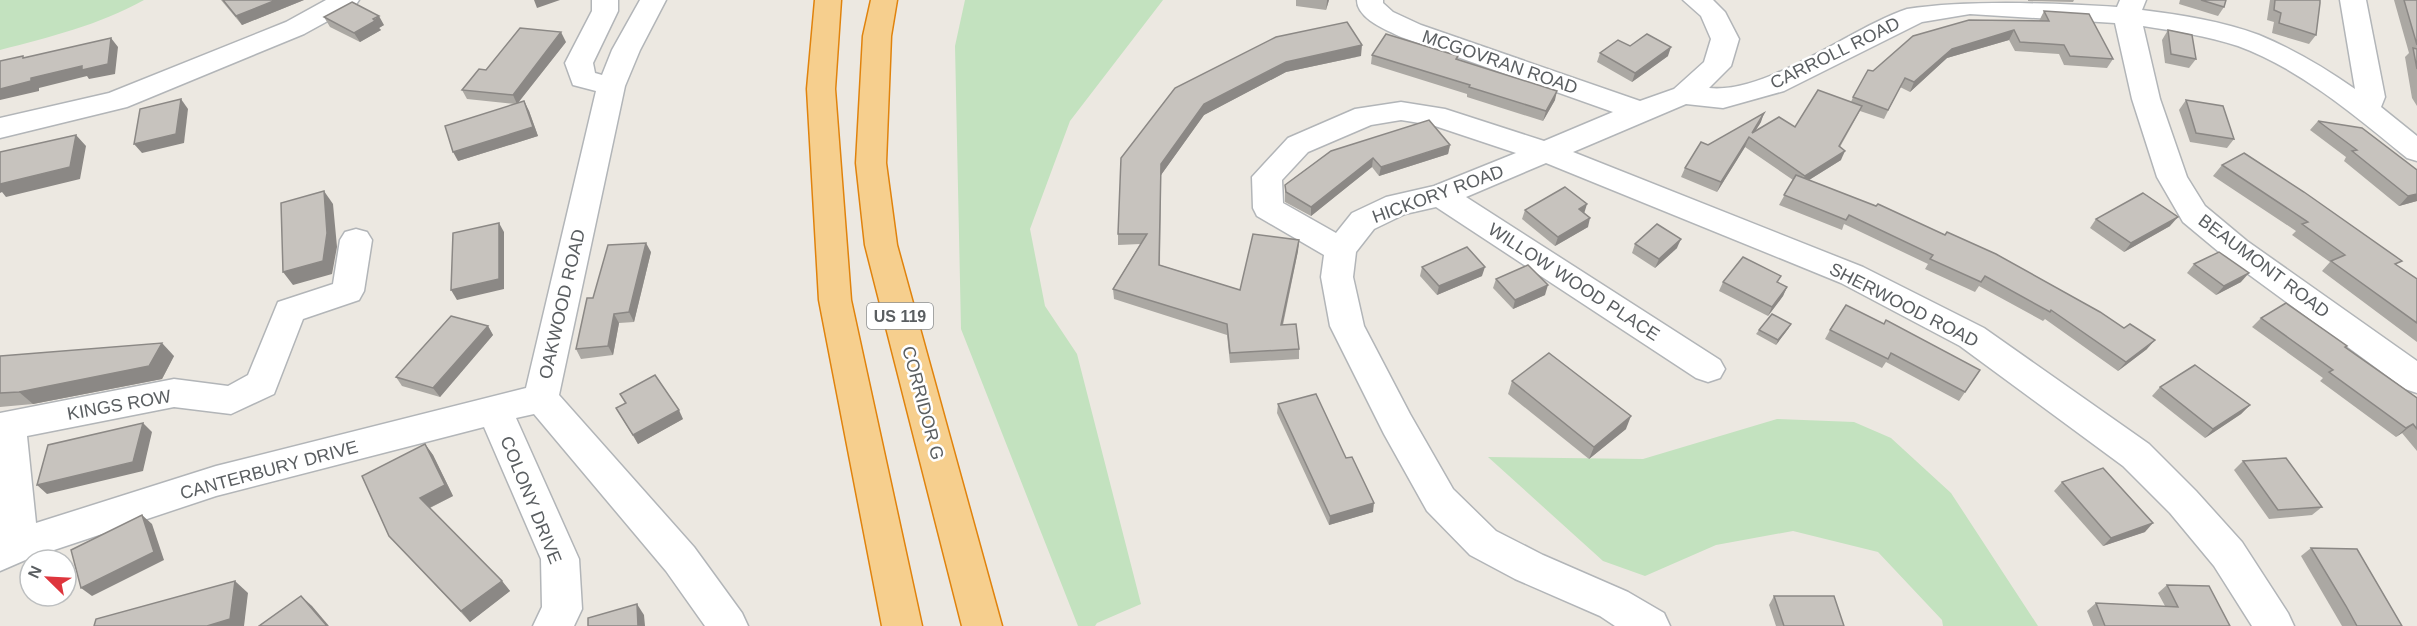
<svg xmlns="http://www.w3.org/2000/svg" width="2417" height="626" font-family="Helvetica,sans-serif">
<style>
.green{fill:#c3e2bf}
.lines{fill:none;stroke-linecap:round;stroke-linejoin:round}
.minor-casing{stroke:#b2b5b8;stroke-width:3}
.highway-casing{stroke:#e0830d;stroke-width:3}
.minor{fill:#fff;fill-rule:evenodd}
.highway{fill:#f6cf8e;fill-rule:evenodd}
.wall{fill:#aba8a3}
.shaded-wall{fill:#8b8885}
.building{fill:#c7c3be;stroke:#8b8885;stroke-width:1.5}
.labels{text-anchor:middle;dominant-baseline:central;stroke-width:5;stroke-linejoin:round;paint-order:stroke}
.shield{fill:#fff;stroke:#8c8e90;stroke-width:1.5}
.shield-label{font-size:16px;font-weight:bold;fill:#5a5e61}
.street-label{font-size:18px;fill:#5a5e61;stroke:#fff}
</style>
<rect width="100%" height="100%" fill="#ece8e1"/>
<!-- green -->
<g class="green">
<path d="M0,0H144C99,25 50,37 0,50Z"/>
<path d="M965,0H1163L1070,121L1030,229L1045,306L1077,354L1141,604L1097,623L1095,626H1078L961,329L955,46Z"/>
<path d="M1777,419L1854,422L1891,438L1951,493L2038,626H1943L1942,620L1878,552L1793,531L1716,545L1645,576L1603,561L1488,457L1643,459Z"/>
</g>
<g class="lines">
<!-- minor casing -->
<g class="minor-casing">
<g id="minor">
<path d="M326,0H359L355,6L304,34L127,107L0,138V118L109,93L286,22Z"/>
<path d="M592,0H618V11L593,63L595,73L602,75L612,50L640,0H666L640,50L625,86L559,395L694,547L742,613L748,626H705L666,571L534,414L516,418L579,559L582,609L574,626H533L542,607L541,559L484,427L216,496L30,558L0,571V413L174,379L228,386L248,375L278,302L333,284L340,240L345,232L356,229L367,232L372,240L364,291L359,300L303,319L274,394L231,414L174,407L27,436L36,523L216,466L526,388L596,91L573,85L565,63L592,11Z"/>
<path d="M1357,0H1383V3L1393,12L1421,25L1640,101L1674,89L1704,62L1711,39L1701,16L1683,0H1713L1725,12L1739,39L1731,66L1709,88C1768,94 1850,28 1907,9C1966,0 2055,3 2117,7L2120,0H2146L2142,10C2182,15 2222,21 2259,35C2293,49 2325,68 2355,89L2340,0H2366L2385,97L2381,107L2417,136V161L2407,158C2357,117 2299,68 2238,46C2206,36 2175,31 2143,26L2160,99L2187,177L2205,206L2247,241L2417,361V393L2405,389L2225,257L2183,222L2157,177L2132,99L2115,23L1970,14L1922,22L1784,91L1723,108L1686,104L1573,152L1863,267L1984,328L2149,444L2196,491L2242,542L2288,613L2294,626H2252L2214,566L2170,513L2123,466L1960,346L1841,283L1546,163L1466,197L1720,360L1725,369L1720,378L1708,382L1696,378L1436,207L1405,214L1374,229L1356,252L1353,277L1364,326L1410,414L1453,489L1496,531L1543,555L1628,592L1664,613L1670,626H1615L1600,616L1515,579L1470,555L1427,511L1384,434L1330,326L1321,277L1324,255L1257,216L1253,208L1252,177L1288,138L1355,109L1401,102L1445,109L1544,141L1613,112L1401,37C1387,30 1357,19 1357,0ZM1401,120L1432,125L1516,153L1434,186L1386,197L1352,213L1336,233L1283,203L1282,180L1308,152L1371,125Z"/>
</g>
</g>
<!-- highway casing -->
<g class="highway-casing">
<g id="highway">
<path d="M815,0H841L835,89L851,300L922,626H882L819,300L807,89Z"/>
<path d="M871,0H897L891,36L886,163L897,245L1002,626H962L865,245L856,163L863,36Z"/>
</g>
</g>
<!-- minor -->
<use href="#minor" class="minor"/>
<!-- highway -->
<use href="#highway" class="highway"/>
</g>
<!-- wall -->
<g class="wall">
<path d="M221,0H304L242,25Z"/>
<path d="M1296,0H1329L1326,10L1296,6Z"/>
<path d="M2028,0H2074L2073,2L2028,1Z"/>
<path d="M2180,0H2226L2224,7L2218,16L2179,4Z"/>
<path d="M2270,0H2320L2316,35L2309,44L2272,33L2274,22L2267,20Z"/>
<path d="M2394,0H2417V106L2412,98L2405,57L2409,53Z"/>
<path d="M2044,11L2113,59L2107,68L2064,65L2059,54L2015,51L2009,40L1947,58L1910,92L1900,87L1884,119L1860,111L1840,147L1841,160L1809,180L2147,349L2118,371L2045,319L2043,321L1979,286L1975,292L1925,269L1928,264L1844,224L1842,230L1779,205L1793,180L1745,147L1717,192L1681,177L1685,168L1708,145L1761,122L1755,131L1795,127L1851,102L1853,97L1873,71L2039,21Z"/>
<path d="M324,17L384,25L379,28L381,30L360,42L330,27Z"/>
<path d="M2168,30L2196,59L2189,68L2165,63L2162,40Z"/>
<path d="M566,42L518,103L524,101L529,111L538,136L458,161L516,104L467,99L462,90L486,70Z"/>
<path d="M1630,46L1668,56L1632,82L1597,62L1600,53Z"/>
<path d="M1372,55L1458,56V60L1555,100L1543,121L1467,97V94L1371,64Z"/>
<path d="M1361,56L1286,72L1204,115L1161,175L1160,265L1240,290L1299,240L1298,251L1283,325L1299,349V359L1230,363L1227,335L1114,299L1113,289L1140,244L1118,245V234L1175,88Z"/>
<path d="M2186,100L2234,139L2227,148L2190,142L2179,110Z"/>
<path d="M2318,121L2417,170V201L2399,206L2344,161L2346,157L2310,130Z"/>
<path d="M1450,145L1448,154L1379,176L1372,167L1311,216L1285,202V185L1331,151Z"/>
<path d="M2222,165L2397,266L2417,279V342L2322,271L2330,262L2292,235L2296,231L2213,176Z"/>
<path d="M1525,210L1585,213L1588,227L1555,246L1522,219Z"/>
<path d="M2096,219L2170,226L2124,252L2090,228Z"/>
<path d="M1635,244L1677,248L1655,268L1632,253Z"/>
<path d="M651,252L634,322L619,323L613,355L581,359L576,349L593,298Z"/>
<path d="M2194,264L2241,282L2216,295L2187,273Z"/>
<path d="M1422,267L1482,276L1437,295L1420,276Z"/>
<path d="M1496,279L1545,295L1513,309L1493,288Z"/>
<path d="M1723,282H1778L1787,287L1783,296L1768,316L1719,291Z"/>
<path d="M2261,318L2347,346L2346,347L2417,398V451L2402,433L2396,437L2320,381L2323,378L2252,327Z"/>
<path d="M1791,324L1788,329L1776,345L1756,334L1759,330Z"/>
<path d="M488,326L493,335L440,397L402,386L396,377Z"/>
<path d="M1830,330L1980,370L1959,401L1886,362L1882,368L1825,339Z"/>
<path d="M0,356H174L162,379L33,404L0,407Z"/>
<path d="M1512,381L1626,429L1589,459L1508,394Z"/>
<path d="M2160,387L2250,405L2241,414L2205,438L2152,396Z"/>
<path d="M620,394L683,419L638,444L616,408L625,403Z"/>
<path d="M1278,404L1346,458L1373,512L1329,525L1277,413Z"/>
<path d="M425,444L433,455L453,496L430,508L502,581L510,591L470,622L389,536Z"/>
<path d="M2243,461L2322,507L2312,515L2269,519L2234,470Z"/>
<path d="M2062,482L2145,532L2103,546L2054,491Z"/>
<path d="M2311,548L2402,626H2342L2301,556Z"/>
<path d="M2167,585L2230,626H2093L2087,611L2096,603L2165,606L2158,593Z"/>
<path d="M1774,596L1844,626H1776L1769,605Z"/>
</g>
<!-- shaded-wall -->
<g class="shaded-wall">
<path d="M276,0H304L242,25L236,16Z"/>
<path d="M534,0H560L537,8Z"/>
<path d="M1327,0H1329L1326,10L1327,1Z"/>
<path d="M379,16L384,25L379,28L381,30L360,42L354,33Z"/>
<path d="M2014,30L2009,40L1947,58L1910,92L1914,82L1952,49Z"/>
<path d="M561,32L566,42L517,104L513,95Z"/>
<path d="M111,38L118,47L115,74L89,79L87,76L39,88V91L0,100V89L31,78Z"/>
<path d="M1362,45L1361,56L1286,72L1204,115L1161,175L1159,276L1161,164L1204,104L1286,62Z"/>
<path d="M1671,47L1668,56L1632,82L1635,73Z"/>
<path d="M1557,91L1555,100L1543,121L1546,111Z"/>
<path d="M181,99L188,109L184,143L142,153L134,144Z"/>
<path d="M524,101L529,111L538,136L458,161L453,152Z"/>
<path d="M1764,113L1761,122L1751,138L1752,133Z"/>
<path d="M76,135L86,146L80,179L6,197L2,192L0,193V183Z"/>
<path d="M1749,137L1745,147L1717,192L1721,182Z"/>
<path d="M1450,145L1448,154L1379,176L1381,167Z"/>
<path d="M1845,151L1841,160L1801,185L1805,176Z"/>
<path d="M1373,158L1372,167L1311,216V207Z"/>
<path d="M324,191L333,204L337,247L332,274L293,285L283,272Z"/>
<path d="M2417,194V201L2399,206L2408,196Z"/>
<path d="M1587,204L1584,214L1579,209Z"/>
<path d="M2178,217L2170,226L2124,252L2131,243Z"/>
<path d="M1590,218L1588,227L1555,246L1558,237Z"/>
<path d="M499,223L504,232V289L457,300L451,290Z"/>
<path d="M1681,239L1677,248L1655,268L1659,259Z"/>
<path d="M1299,240L1298,251L1280,336L1281,325Z"/>
<path d="M646,243L651,252L634,322L629,312Z"/>
<path d="M1485,267L1482,276L1437,295L1439,286Z"/>
<path d="M2249,273L2241,282L2216,295L2224,286Z"/>
<path d="M1548,285L1545,295L1513,309L1515,300Z"/>
<path d="M1787,287L1783,296L1768,316L1772,307Z"/>
<path d="M614,314L619,323L613,355L608,346Z"/>
<path d="M1791,324L1788,329L1776,345L1778,340Z"/>
<path d="M488,326L493,335L440,397L433,388Z"/>
<path d="M2155,340L2147,349L2118,371L2126,362Z"/>
<path d="M162,343L174,356L162,379L33,404L19,392Z"/>
<path d="M2250,405L2241,414L2205,438L2213,429Z"/>
<path d="M679,410L683,419L638,444L633,435Z"/>
<path d="M1631,416L1626,429L1589,459L1594,447Z"/>
<path d="M143,423L152,432L143,471L47,494L37,485Z"/>
<path d="M2413,424L2402,433L2396,437L2406,428Z"/>
<path d="M425,444L433,455L453,496L429,508L420,498Z"/>
<path d="M1374,503L1373,512L1329,525L1330,516Z"/>
<path d="M142,515L152,524L164,560L92,596L81,588Z"/>
<path d="M2153,523L2145,532L2103,546L2111,538Z"/>
<path d="M235,581L248,593L244,626H207Z"/>
<path d="M502,581L510,591L470,622L461,611Z"/>
<path d="M301,596L312,606L329,626H327Z"/>
<path d="M637,604L644,615L645,626H638Z"/>
</g>
<!-- building -->
<g class="building">
<path d="M223,0H276L236,16Z"/>
<path d="M2201,0H2226L2224,7Z"/>
<path d="M2275,0H2320V3L2316,35L2279,23L2281,13L2274,10Z"/>
<path d="M2404,0H2417V45Z"/>
<path d="M352,2L379,16L373,19L375,21L354,33L324,17Z"/>
<path d="M2044,11L2089,14L2113,59L2070,56L2064,45L2020,42L2014,30L1952,49L1914,82L1905,78L1888,110L1853,97L1868,70L1873,71L1913,36L1969,20L2049,21Z"/>
<path d="M1347,22L1362,45L1286,62L1204,104L1161,164L1159,265L1240,290L1253,234L1299,240L1281,325L1296,324L1299,349L1230,353L1227,324L1113,289L1147,234H1118L1121,158L1175,88L1276,37Z"/>
<path d="M520,28L561,32L513,95L462,90L479,69L486,70Z"/>
<path d="M2168,30L2192,35L2196,59L2171,54Z"/>
<path d="M1386,34L1458,56L1456,59L1557,91L1546,111L1469,87L1470,85L1372,55Z"/>
<path d="M1647,34L1671,47L1635,73L1600,53L1618,40L1630,46Z"/>
<path d="M111,38L108,64L82,70V66L31,78V81L0,89V61L23,56V58Z"/>
<path d="M2413,48L2417,49V69Z"/>
<path d="M1818,90L1862,106L1839,146L1845,151L1805,176L1749,137L1721,182L1685,168L1701,142L1708,145L1764,113L1752,133L1779,117L1795,127Z"/>
<path d="M181,99L176,134L134,144L140,109Z"/>
<path d="M2186,100L2223,106L2234,139L2196,133Z"/>
<path d="M524,101L533,127L453,152L445,126Z"/>
<path d="M1429,120L1450,145L1381,167L1373,158L1311,207L1286,192L1285,185L1331,151Z"/>
<path d="M2318,121L2362,128L2417,170V194L2408,196L2352,151L2357,150Z"/>
<path d="M76,135L70,167L0,184V152Z"/>
<path d="M2244,153L2304,192L2402,261L2395,264L2417,279V323L2331,261L2345,255L2302,224L2308,222L2222,165Z"/>
<path d="M1796,175L1876,206L1878,204L1945,235L1947,232L1996,254L2100,312L2124,328L2130,324L2155,340L2126,362L2051,310L2050,312L1985,276L1981,282L1930,259L1933,255L1849,215L1846,220L1784,195Z"/>
<path d="M1565,187L1587,204L1579,209L1590,218L1558,237L1525,210Z"/>
<path d="M324,191L327,233L323,261L283,272L281,203Z"/>
<path d="M2143,193L2178,217L2131,243L2096,219Z"/>
<path d="M499,223V279L451,290L453,233Z"/>
<path d="M1657,224L1681,239L1659,259L1635,244Z"/>
<path d="M646,243L629,312L614,314L608,346L576,349L587,298H593L608,245Z"/>
<path d="M1467,247L1485,267L1439,286L1422,267Z"/>
<path d="M2219,252L2249,273L2224,286L2194,264Z"/>
<path d="M1743,257L1781,276L1777,282L1787,287L1772,307L1723,282Z"/>
<path d="M1528,265L1548,285L1515,300L1496,279Z"/>
<path d="M2286,303L2347,346L2345,347L2417,398V429L2413,424L2406,428L2329,372L2333,370L2261,318Z"/>
<path d="M1846,305L1884,324L1886,320L1980,370L1965,392L1891,353L1888,359L1830,330Z"/>
<path d="M1772,314L1791,324L1778,340L1759,330Z"/>
<path d="M451,316L488,326L433,388L396,377Z"/>
<path d="M162,343L149,366L19,392L0,393V356Z"/>
<path d="M1549,353L1631,416L1594,447L1512,381Z"/>
<path d="M2195,365L2250,405L2213,429L2160,387Z"/>
<path d="M655,375L679,410L633,435L616,408L626,403L620,394Z"/>
<path d="M1316,394L1346,458L1352,457L1374,503L1330,516L1278,404Z"/>
<path d="M143,423L133,462L37,485L48,445Z"/>
<path d="M425,444L445,485L420,498L502,581L461,611L389,536L362,476Z"/>
<path d="M2286,458L2322,507L2278,510L2243,461Z"/>
<path d="M2103,468L2153,523L2111,538L2062,482Z"/>
<path d="M142,515L154,552L81,588L71,550Z"/>
<path d="M2311,548L2357,549L2402,626H2357L2346,606Z"/>
<path d="M235,581L230,619L207,626H94L96,619Z"/>
<path d="M2167,585L2209,586L2230,626H2105L2096,603L2178,607Z"/>
<path d="M301,596L327,626H259Z"/>
<path d="M1774,596H1834L1844,626H1784Z"/>
<path d="M637,604L638,626H588V618Z"/>
</g>
<g class="labels">
<!-- shield labels -->
<rect class="shield" x="867" y="303" width="66" height="26" rx="4.5"/>
<g class="shield-label">
<text x="900" y="316">US 119</text>
</g>
<!-- street labels -->
<g class="street-label">
<text transform="translate(1835 53) rotate(-26)">CARROLL ROAD</text>
<text transform="translate(1500 62) rotate(19)">MCGOVRAN ROAD</text>
<text transform="translate(1438 194) rotate(-20)">HICKORY ROAD</text>
<text transform="translate(2264 266) rotate(37)">BEAUMONT ROAD</text>
<text transform="translate(1574 282) rotate(33)">WILLOW WOOD PLACE</text>
<text transform="translate(562 304) rotate(-77)">OAKWOOD ROAD</text>
<text transform="translate(1904 305) rotate(27)">SHERWOOD ROAD</text>
<text transform="translate(923 403) rotate(75)">CORRIDOR G</text>
<text transform="translate(119 405) rotate(-10)">KINGS ROW</text>
<text transform="translate(269 470) rotate(-15)">CANTERBURY DRIVE</text>
<text transform="translate(531 500) rotate(68)">COLONY DRIVE</text>
</g>
</g>
<!-- north arrow -->
<g transform="translate(48 578) rotate(294)"><circle r="28" fill="#ffffff" stroke="#bdbfc0" stroke-width="1.5"/>
<path d="M0-4.5L10 22L0 15L-10 22Z" fill="#de353d"/>
<text y="-9" font-size="16" font-weight="bold" text-anchor="middle" fill="#5a5e61">N</text>
</g>
</svg>
